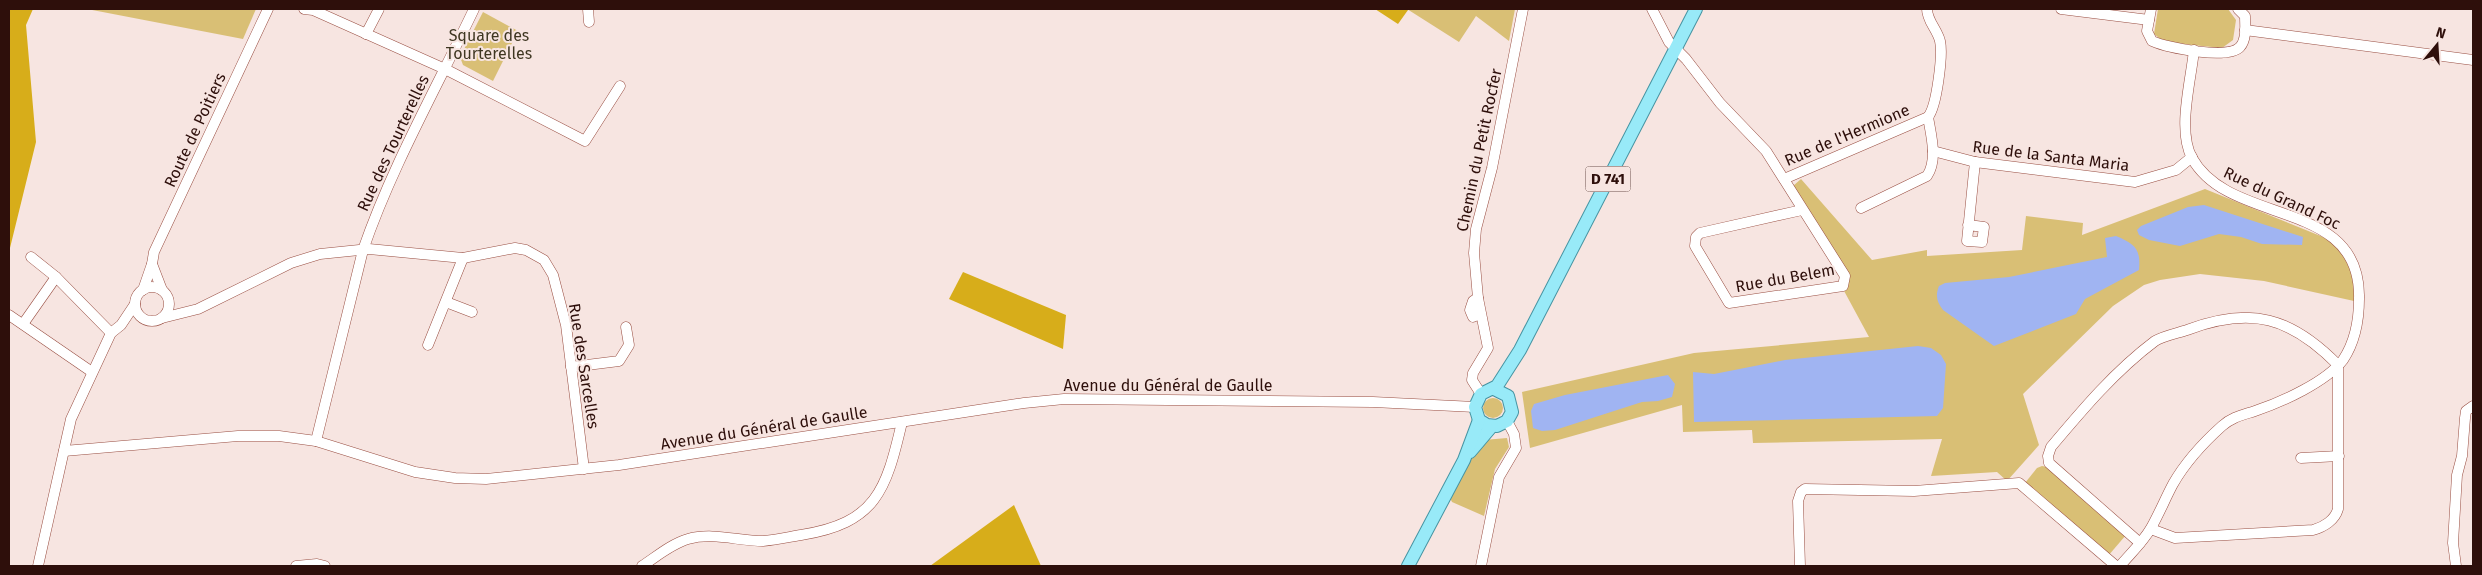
<svg xmlns="http://www.w3.org/2000/svg" width="2482" height="575" font-family="'Fira Sans',sans-serif">
<style>
.green{fill:#d9bf75}
.forest{fill:#d7ad1a}
.water{fill:#a0b4f2}
.lines{fill:none;stroke-linecap:round;stroke-linejoin:round}
.minor-casing{stroke:#994e42;stroke-width:11}
.major-casing{stroke:#4794a2;stroke-width:14}
.minor{stroke:#fff;stroke-width:10}
.major{stroke:#98eaf8;stroke-width:12}
.labels{text-anchor:middle;dominant-baseline:central;stroke-width:4;stroke-linejoin:round;paint-order:stroke}
.shield{fill:#f7e5e1;stroke:#6a4f4b;stroke-width:1}
.shield-label{font-size:15px;font-weight:bold;fill:#2e0f0b}
.park-label{font-size:16px;fill:#3f3722;stroke:#f7e5e1}
.street-label{font-size:16px;fill:#2e0f0b;stroke:#f7e5e1}
</style>
<rect width="100%" height="100%" fill="#f7e5e1"/>
<!-- green -->
<g class="green">
<path d="M87,9H256L243,39Z"/>
<path d="M1407,9H1515L1509,41L1476,16L1459,42Z"/>
<path d="M2158,9H2228L2236,20L2233,40L2222,48L2192,45L2163,41L2154,34Z"/>
<path d="M483,12L518,31L493,81L463,65L460,57Z"/>
<path d="M1801,179L1872,260L1927,250V256L2022,250L2026,216L2083,223L2082,235L2205,189L2328,239L2348,259L2355,285L2354,301L2264,281L2200,274L2160,280L2144,285L2113,306L2023,394L2039,445L2007,481L1997,472L1931,476L1942,439L1753,443L1752,430L1683,432L1682,405L1530,448L1522,392L1694,353L1869,337L1843,289L1847,283L1793,186Z"/>
<circle cx="1493" cy="408" r="10"/>
<path d="M1507,438L1509,447L1495,469L1484,516L1452,502L1450,498L1468,464L1484,440Z"/>
<path d="M2042,466L2047,467L2126,535L2108,556L2025,483L2037,468Z"/>
</g>
<!-- forest -->
<g class="forest">
<path d="M9,9H33L26,25L36,142L9,252Z"/>
<path d="M1375,9H1407L1408,10L1398,24Z"/>
<path d="M963,272L1066,315L1063,349L949,299Z"/>
<path d="M1014,505L1041,566H930Z"/>
</g>
<!-- water -->
<g class="water">
<path d="M2204,205L2303,237L2302,245L2262,244L2241,237L2219,234L2180,246L2149,240L2139,235L2137,230L2141,226L2188,207Z"/>
<path d="M2116,236C2135,244 2141,249 2139,270L2085,299L2076,314L1994,346L1943,310C1937,302 1935,296 1939,286L1945,283L2009,277L2107,257L2105,238Z"/>
<path d="M1918,346L1931,348L1941,355L1946,364L1943,408L1937,416L1694,422L1693,372L1714,374L1785,360Z"/>
<path d="M1668,375L1675,384L1672,397L1658,401L1642,402L1555,430L1542,431L1533,428L1531,411L1534,404L1565,395Z"/>
</g>
<g class="lines">
<!-- minor casing -->
<g class="minor-casing">
<g id="minor">
<path d="M304,9L313,10L445,69L585,141L620,86"/>
<path d="M588,9L589,22"/>
<path d="M1652,9L1669,42L1686,59L1720,103L1766,151L1845,276L1843,286L1729,303L1695,246L1696,237L1700,233L1802,210"/>
<path d="M2061,9L2149,20"/>
<path d="M2151,9L2147,31L2152,41C2168,48 2228,60 2240,47C2247,39 2245,26 2245,16L2238,9"/>
<path d="M2245,30L2473,60"/>
<path d="M366,34L379,9"/>
<path d="M1933,151L1975,162L2135,182L2176,170L2192,157"/>
<path d="M1784,179L1928,117C1937,106 1943,54 1940,41C1937,29 1927,21 1927,9"/>
<path d="M1861,208L1927,176C1938,160 1931,135 1928,117"/>
<path d="M1968,225L1984,227L1982,242L1967,241L1975,162"/>
<path d="M31,257L56,277L111,333"/>
<path d="M152,264L162,290"/>
<circle cx="152" cy="304" r="17"/>
<path d="M143,290L152,264L154,252L268,9"/>
<path d="M1478,298L1474,253L1476,229L1492,168L1523,9"/>
<path d="M446,302L472,312"/>
<path d="M1480,314L1473,317L1470,310L1473,301L1478,298L1488,348L1473,373L1472,380L1481,394"/>
<path d="M9,315L92,372"/>
<path d="M162,318L198,309L291,263L320,254L369,249L463,258L515,248L526,250L544,260L553,275L566,325L584,469"/>
<path d="M23,324L56,277"/>
<path d="M428,345L463,258"/>
<path d="M571,367L619,361L629,345L626,327"/>
<path d="M316,441L363,250C392,166 436,89 474,9"/>
<path d="M64,451L238,436H279L316,441L415,472L455,478L486,479L619,465L1024,403L1064,399L1373,402L1475,407"/>
<path d="M2301,458L2339,456"/>
<path d="M2151,529L2175,538L2313,530C2324,527 2335,520 2338,509V365"/>
<path d="M2140,543L2049,463L2048,456L2051,447C2083,409 2115,371 2155,341C2163,336 2178,333 2187,330C2251,306 2291,317 2338,365"/>
<path d="M38,566L71,419L111,333L121,325L135,304"/>
<path d="M296,566L317,564L325,566"/>
<path d="M642,566C656,557 671,544 688,539C713,532 738,541 763,541C776,540 789,537 801,535C876,523 886,491 902,422"/>
<path d="M1481,566L1499,477L1516,448L1514,434L1507,421"/>
<path d="M1800,566L1798,501L1801,492L1805,489L1914,491L2019,483L2116,566"/>
<path d="M2120,566C2130,554 2143,542 2151,528C2159,514 2165,499 2173,484C2185,463 2203,443 2222,426C2232,417 2243,415 2255,411C2282,402 2326,382 2343,360C2355,342 2359,320 2359,299C2362,197 2230,227 2192,158C2177,130 2191,81 2194,50"/>
<path d="M2456,566L2453,543L2457,475L2462,456L2465,418L2466,411L2473,406"/>
</g>
</g>
<!-- major casing -->
<g class="major-casing">
<g id="major">
<path d="M1494,389L1508,396L1512,412L1507,421L1497,426L1487,425L1479,420L1475,407L1481,394L1497,386L1520,350L1696,9"/>
<path d="M1470,452L1492,426"/>
<path d="M1408,566L1464,460L1479,420"/>
</g>
</g>
<!-- minor -->
<use href="#minor" class="minor"/>
<!-- major -->
<use href="#major" class="major"/>
</g>
<g class="labels">
<!-- shield labels -->
<rect class="shield" x="1585.5" y="166.5" width="45" height="25" rx="4"/>
<g class="shield-label">
<text x="1608" y="179">D 741</text>
</g>
<!-- park labels -->
<g class="park-label">
<text x="489" y="35">Square des<tspan x="489" dy="18">Tourterelles</tspan></text>
</g>
<!-- street labels -->
<g class="street-label">
<text transform="translate(195 130) rotate(-65)">Route de Poitiers</text>
<text transform="translate(1847 135) rotate(-23)">Rue de l'Hermione</text>
<text transform="translate(393 143) rotate(-65)">Rue des Tourterelles</text>
<text transform="translate(1479 150) rotate(-78)">Chemin du Petit Rocfer</text>
<text transform="translate(2051 156) rotate(7)">Rue de la Santa Maria</text>
<text transform="translate(2282 198) rotate(25)">Rue du Grand Foc</text>
<text transform="translate(1785 278) rotate(-10)">Rue du Belem</text>
<text transform="translate(584 366) rotate(81)">Rue des Sarcelles</text>
<text x="1168" y="385">Avenue du Général de Gaulle</text>
<text transform="translate(764 428) rotate(-9)">Avenue du Général de Gaulle</text>
</g>
</g>
<!-- border -->
<rect width="2482" height="575" fill="none" stroke="#2e0f0b" stroke-width="20"/>
<!-- north arrow -->
<g transform="translate(2437 45) rotate(18)" stroke="#f7e5e1" stroke-width="4" paint-order="stroke">
<path d="M0-4L9 19L0 12L-9 19Z" fill="#2e0f0b"/>
<text y="-8" font-size="14" font-weight="bold" text-anchor="middle" fill="#2e0f0b">N</text>
</g>
</svg>
